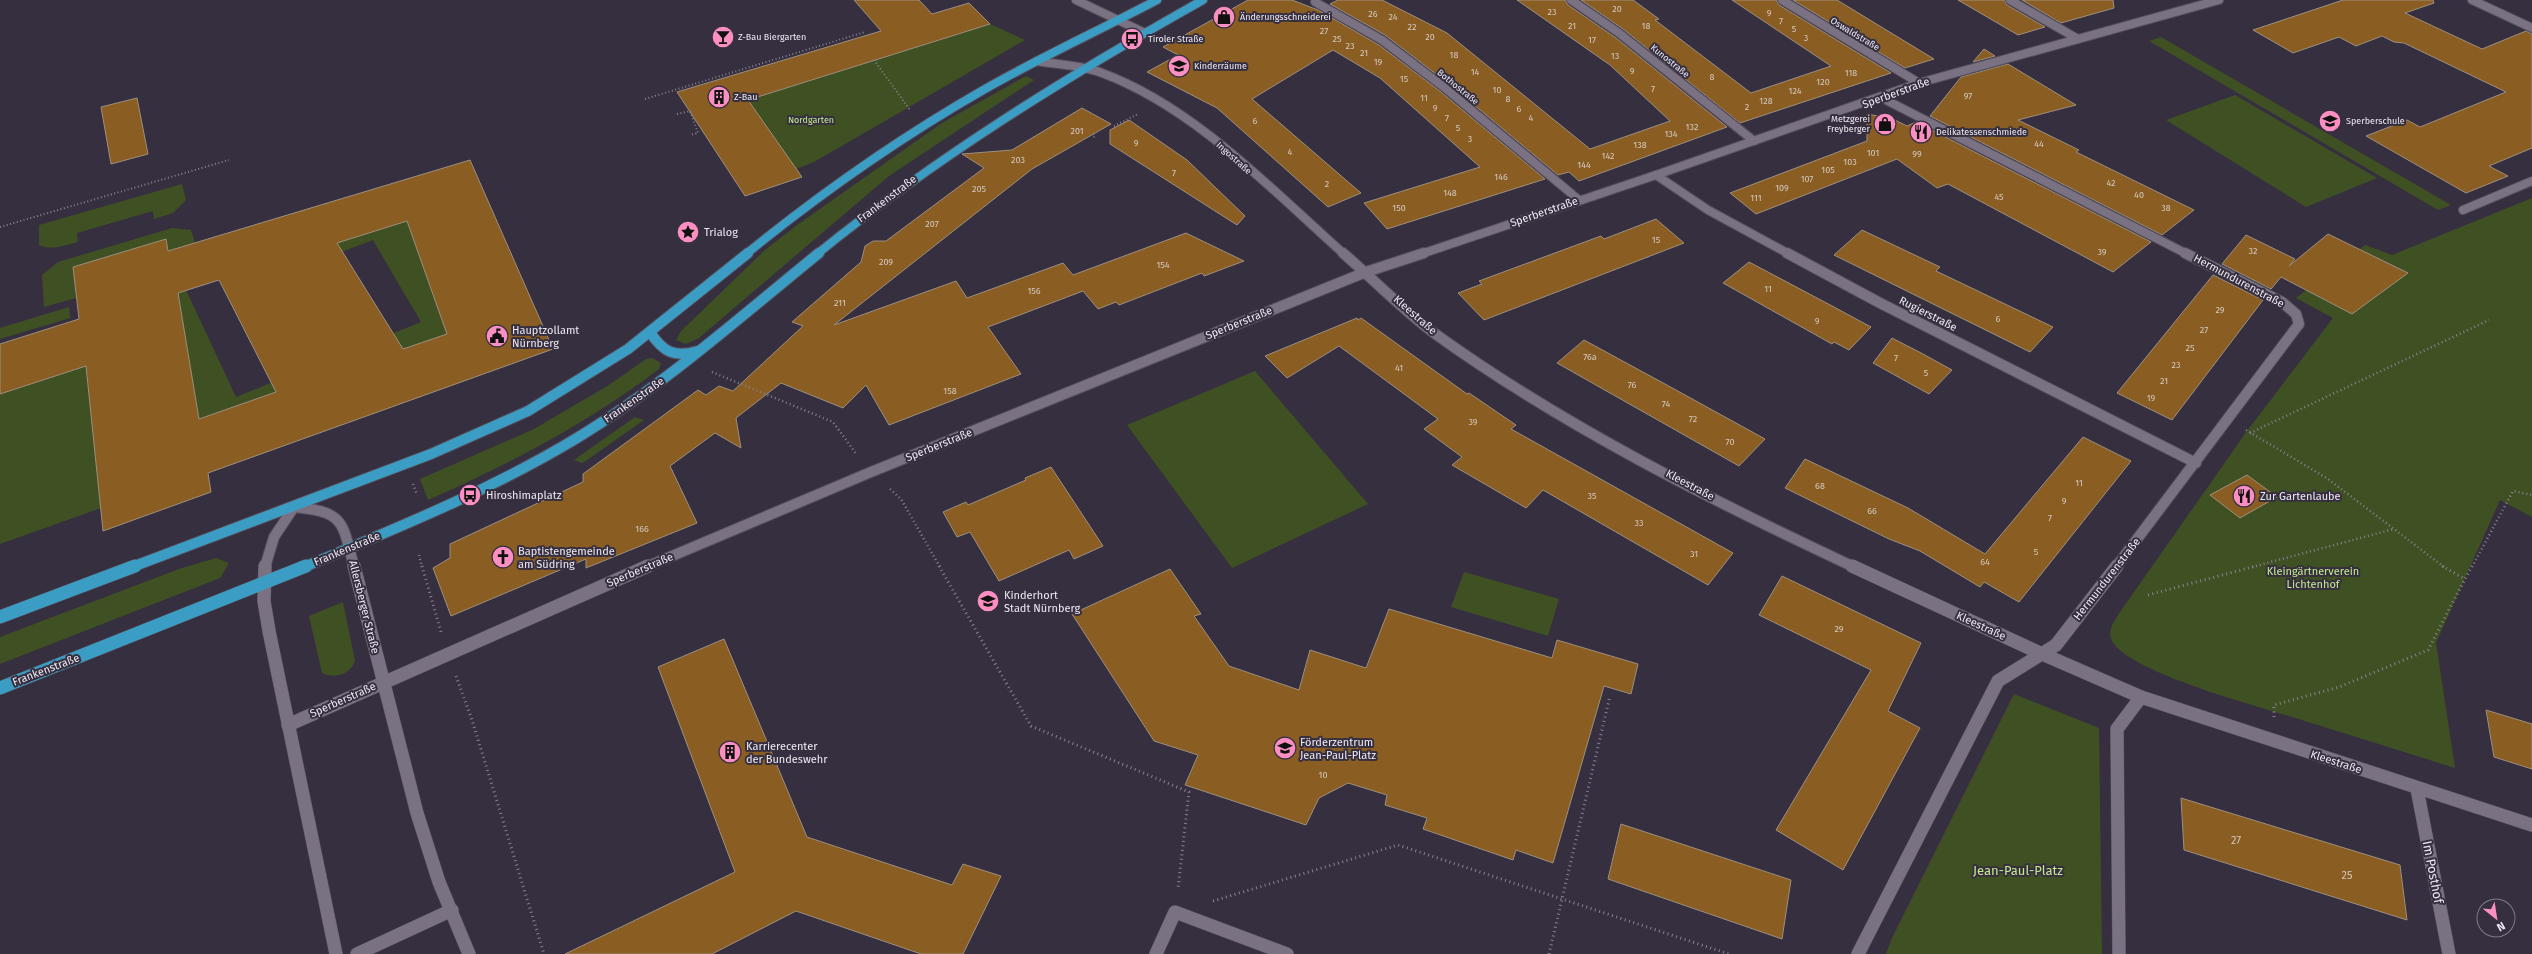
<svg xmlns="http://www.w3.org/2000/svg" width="2532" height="954" font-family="'Fira Sans',sans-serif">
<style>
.green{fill:#3f5123}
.building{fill:#8a5e22;stroke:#9d8f80;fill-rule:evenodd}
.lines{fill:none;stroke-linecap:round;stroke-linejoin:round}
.service-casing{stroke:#544e5b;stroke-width:14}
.minor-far2-casing{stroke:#544e5b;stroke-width:10}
.minor-far1-casing{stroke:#544e5b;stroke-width:12}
.minor-casing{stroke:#544e5b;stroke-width:14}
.secondary-far1-casing{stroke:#544e5b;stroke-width:12}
.secondary-casing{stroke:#544e5b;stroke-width:14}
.primary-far2-casing{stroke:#544e5b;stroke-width:10}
.primary-far1-casing{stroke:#544e5b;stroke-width:12}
.primary-casing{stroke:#544e5b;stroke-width:14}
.path-far2{stroke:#87818f;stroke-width:2;stroke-dasharray:1 2.5;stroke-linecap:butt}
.path-far1{stroke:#87818f;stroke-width:2.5;stroke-dasharray:1 3;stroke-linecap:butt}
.path{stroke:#87818f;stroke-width:3;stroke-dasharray:1 3.5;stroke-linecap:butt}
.service{stroke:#7a7283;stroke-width:13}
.minor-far2{stroke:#7a7283;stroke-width:8}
.minor-far1{stroke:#7a7283;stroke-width:10}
.minor{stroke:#7a7283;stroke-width:13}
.secondary-far1{stroke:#7a7283;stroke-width:10}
.secondary{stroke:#7a7283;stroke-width:13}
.primary-far2{stroke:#3c9dc4;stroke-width:8}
.primary-far1{stroke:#3c9dc4;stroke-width:10}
.primary{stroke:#3c9dc4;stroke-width:13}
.labels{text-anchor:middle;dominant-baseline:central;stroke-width:4;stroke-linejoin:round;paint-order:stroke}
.number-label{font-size:9px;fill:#d4c6bf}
.far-poi-label{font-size:9px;fill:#ede9f3;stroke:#362f3f;text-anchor:start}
.far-street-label{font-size:9px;fill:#ede9f3;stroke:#362f3f}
.far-park-label{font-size:9px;fill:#c5ea8e;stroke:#362f3f}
.street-label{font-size:11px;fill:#ede9f3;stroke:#362f3f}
.poi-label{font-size:11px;fill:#ede9f3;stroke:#362f3f;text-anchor:start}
.park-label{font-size:11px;fill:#c5ea8e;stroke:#362f3f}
.near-number-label{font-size:11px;fill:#d4c6bf}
.near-park-label{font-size:13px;fill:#c5ea8e;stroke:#362f3f}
.near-street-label{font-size:13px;fill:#ede9f3;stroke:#362f3f}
</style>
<rect width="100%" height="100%" fill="#362f3f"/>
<!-- green -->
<g class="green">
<path d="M990,24L1025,40L814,162L796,169L748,100Z"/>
<path d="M2161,37L2451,205L2438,210L2149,41Z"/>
<path d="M1026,76L1034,80L889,176L699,338L686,344L676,340L681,331L765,250L797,225L942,123Z"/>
<path d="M2235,95L2377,178L2306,207L2166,120Z"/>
<path d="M182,184L186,200L173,213L154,219L153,211L77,233L78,242C66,245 51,251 39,245V225Z"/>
<path d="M2532,198V517L2500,500L2436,643L2455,768C2401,751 2347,734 2292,717C2253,705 2137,674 2114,644C2105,632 2114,622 2120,612L2247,431L2333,318L2296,298L2365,245L2392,255Z"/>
<path d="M407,221L447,334L199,419L178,293L186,290L236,397L421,322L373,240L231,294L228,277Z"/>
<path d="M172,228L191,230L195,243L168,251L166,239L73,267L76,298L44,307L42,275L58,262Z"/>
<path d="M69,307L70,318L0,339V328Z"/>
<path d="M652,358L661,363L659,369C588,423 510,464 428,500L420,479L534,429L609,385L646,359Z"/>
<path d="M86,366L101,508L0,544V394Z"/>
<path d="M1255,371L1368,504L1232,568L1127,425Z"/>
<path d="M635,417L644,420L587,460L582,463L574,460Z"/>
<path d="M216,558L229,563L220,578L0,664V637L179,569Z"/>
<path d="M1464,572L1559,599L1548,636L1451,607Z"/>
<path d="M343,602L355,661C349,675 335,679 322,673L309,616Z"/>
<path d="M2014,694L2099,728L2102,954H1886L1891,940Z"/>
</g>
<!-- building -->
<g class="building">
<path d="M854,0H919L932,14L969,3L990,24L748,100L802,177L745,196L677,92L881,31Z"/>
<path d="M1248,0H1292L1318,10L1379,45L1441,92L1545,179L1387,229L1364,203L1480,167L1380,78L1333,50L1252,99L1361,193L1328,207L1217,108L1147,72L1178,55L1163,47Z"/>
<path d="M1338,0H1382L1447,33L1590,149L1670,121L1610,65L1517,0H1565L1568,5L1616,38L1727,127L1579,181L1569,172L1558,175L1449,84L1385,35L1330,4Z"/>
<path d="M1581,0H1633L1659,19L1655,20L1751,93L1831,66L1732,0H1776L1779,5L1891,73L1740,123L1623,29Z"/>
<path d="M1793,0H1837L1934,59L1905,68Z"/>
<path d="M1958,0H2004L2007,5L2045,27L2018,35Z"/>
<path d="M2022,0H2113L2114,8L2061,23Z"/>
<path d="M2343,0H2433L2434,3L2405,13L2482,49L2526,31L2532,34V148L2489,166L2508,176L2466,193L2366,136L2407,120L2420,127L2506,92L2404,43L2394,42L2382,36L2356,46L2339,37L2293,53L2253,30Z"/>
<path d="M1984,49L1995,56L1973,62Z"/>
<path d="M2008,64L2076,105L2018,120L2079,150L2076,152L2194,210L2162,235L1930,116L1961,77Z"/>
<path d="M137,98L148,154L111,164L101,107Z"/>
<path d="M1082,108L1111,124L1032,169L834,325L956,281L967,298L1063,263L1073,275L1186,233L1244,261L1204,276L1202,273L1119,305L1116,302L1098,309L1083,291L988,327L1021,374L889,425L866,385L843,408L781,383L736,418L741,448L715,433L670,466L697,523L586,568V559L451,616L433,568L450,558V544L583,482V474L698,390L706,395L719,386L733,391L803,326L792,322L861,262L865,246L873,241H886L984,168L962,154L1012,150Z"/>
<path d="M1867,114L1893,119L1907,126L1916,122L2151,242L2113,272L1948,184L1937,188L1897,159L1756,214L1730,193L1867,141Z"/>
<path d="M1129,120L1187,160L1245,216L1237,225L1110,144V130Z"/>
<path d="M470,160L553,349L208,473L211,492L103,531L86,366L0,394V344L79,319L73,267L166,239L168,251ZM407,221L447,334L403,349L337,243ZM219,280L276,392L199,419L178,293Z"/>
<path d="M1656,219L1684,243L1484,320L1458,293L1482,284L1479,281L1601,236L1604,239Z"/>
<path d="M1862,230L1940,267L1936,271L2053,327L2030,352L1834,255Z"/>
<path d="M2328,234L2408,273L2352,314L2281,277L2271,289L2222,264L2246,235L2295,259L2289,266Z"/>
<path d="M1749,262L1834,307L1871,327L1849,350L1834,342L1832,344L1723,283Z"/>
<path d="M2213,275L2263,300L2172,420L2117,393Z"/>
<path d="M1357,318L1358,320L1361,318L1467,394L1469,393L1516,425L1511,429L1733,553L1708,585L1543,490L1526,508L1452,465L1462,457L1424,429L1438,419L1339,346L1287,378L1265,356Z"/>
<path d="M1892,338L1923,354L1952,370L1929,394L1873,363Z"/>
<path d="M1584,340L1665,384L1765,439L1739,466L1557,363Z"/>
<path d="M2083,437L2131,461L2019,602L1984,582L1980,587L1920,551L1889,539L1785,488L1805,459L1908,508L1985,554Z"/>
<path d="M1051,467L1103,546L1074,559L1069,550L999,581L970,532L957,537L943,512L966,502L968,505L1026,480L1025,478Z"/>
<path d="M2247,475L2277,497L2240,518L2210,495Z"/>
<path d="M1170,569L1201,614L1194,616L1229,666L1299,690L1310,650L1366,668L1389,609L1552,658L1557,640L1638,664L1631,694L1604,686L1553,863L1516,850L1513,860L1423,829L1427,818L1385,805L1387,795L1348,783L1319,798L1306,825L1185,785L1198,755L1154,741L1072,614Z"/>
<path d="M1782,576L1921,643L1888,711L1920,728L1843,870L1776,830L1871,670L1759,615Z"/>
<path d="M724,639L807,837L952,885L963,864L1001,876L963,954H921L796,911L712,954H565L735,872L658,667Z"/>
<path d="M2486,710L2532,724V769L2494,757Z"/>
<path d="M2181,798L2400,865L2407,920L2184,850Z"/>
<path d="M1621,824L1791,880L1782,939L1608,879Z"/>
</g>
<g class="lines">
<!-- service casing -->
<g class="service-casing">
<path id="service" d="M2040,653L2141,697"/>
</g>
<!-- minor-far2 casing -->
<g class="minor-far2-casing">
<g id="minor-far2">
<path d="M1076,0L1145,33"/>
<path d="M1571,0L1619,33L1754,141"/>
<path d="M1782,0L1919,83"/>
<path d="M2010,0L2078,39"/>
<path d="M2472,0L2532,28"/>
<path d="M1315,2L1382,40L1445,88L1579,200"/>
<path d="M1037,61C1059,65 1081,65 1102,73C1194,107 1272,190 1344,254"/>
<path d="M1882,98L2187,254"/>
<path d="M1656,175L1708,210L1789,254"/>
<path d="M2463,210L2532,181"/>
<path d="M1421,254L1656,175L1919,83L2219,0"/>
</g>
</g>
<!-- minor-far1 casing -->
<g class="minor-far1-casing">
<g id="minor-far1">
<path d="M1343,253C1373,279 1402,309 1434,333C1563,426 1711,500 1854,567"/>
<path d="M1787,253L1880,303L2196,463"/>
<path d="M646,567L871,472L1366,272L1424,253"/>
<path d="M2116,567L2299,324L2296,314L2282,302L2185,253"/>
</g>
</g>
<!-- minor casing -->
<g class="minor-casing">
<g id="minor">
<path d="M1852,566L2040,653"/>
<path d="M288,725L648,566"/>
<path d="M2417,789L2449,954"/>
<path d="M1156,954L1175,912L1287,954"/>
<path d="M1858,954L1998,681L2056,645L2117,566"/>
<path d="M2119,954L2117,729L2141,697L2532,825"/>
</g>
</g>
<!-- secondary-far1 casing -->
<g class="secondary-far1-casing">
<path id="secondary-far1" d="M265,567L274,537L294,507C345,512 342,521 354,567"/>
</g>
<!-- secondary casing -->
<g class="secondary-casing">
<g id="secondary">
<path d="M265,566L264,601L269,631L336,954"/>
<path d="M354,566L417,813L439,882L469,954"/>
<path d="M357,954L452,910"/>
</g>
</g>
<!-- primary-far2 casing -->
<g class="primary-far2-casing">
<g id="primary-far2">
<path d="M746,254C821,193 901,137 985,89C1041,57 1100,30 1157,0"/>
<path d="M817,254C938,156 1068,76 1203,0"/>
</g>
</g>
<!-- primary-far1 casing -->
<g class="primary-far1-casing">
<g id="primary-far1">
<path d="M650,332C663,352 674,358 698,351"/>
<path d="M132,567L431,454L528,411L628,349L748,253"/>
<path d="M304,567C397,528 491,490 577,438C664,385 740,317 819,253"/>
</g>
</g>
<!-- primary casing -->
<g class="primary-casing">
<g id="primary">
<path d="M0,617L135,566"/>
<path d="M0,688L306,566"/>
</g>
</g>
<!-- path-far2 -->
<g class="path-far2">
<path d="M874,60L910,110"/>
<path d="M645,99L865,32"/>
<path d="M677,114L690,111L698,133L690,135"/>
<path d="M1114,126L1138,114"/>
<path d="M1093,134V137L1096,136"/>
<path d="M0,227L229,160"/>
</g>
<!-- path-far1 -->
<g class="path-far1">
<path d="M712,372L833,422L857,455"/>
<path d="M2246,430L2328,479L2444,567"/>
<path d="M2250,433L2489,320"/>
<path d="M413,484L417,495"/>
<path d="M890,489L901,499L940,567"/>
<path d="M419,555L422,567"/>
<path d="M2252,567L2394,529"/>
<path d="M2472,567L2513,491L2532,495"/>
</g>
<!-- path -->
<g class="path">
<path d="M422,566L441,632"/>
<path d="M939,566L1031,726L1189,792L1178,889"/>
<path d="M2442,566L2465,579L2472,566"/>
<path d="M2148,595L2256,566"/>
<path d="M456,676L472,720L544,954"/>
<path d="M2274,717V705L2339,687L2428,650L2465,579"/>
<path d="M1213,901L1398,845L1729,954"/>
<path d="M1549,954L1610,696"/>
</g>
<!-- service -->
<use href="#service" class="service"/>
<!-- minor-far2 -->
<use href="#minor-far2" class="minor-far2"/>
<!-- minor-far1 -->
<use href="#minor-far1" class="minor-far1"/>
<!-- minor -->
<use href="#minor" class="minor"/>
<!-- secondary-far1 -->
<use href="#secondary-far1" class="secondary-far1"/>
<!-- secondary -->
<use href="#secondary" class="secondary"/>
<!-- primary-far2 -->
<use href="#primary-far2" class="primary-far2"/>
<!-- primary-far1 -->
<use href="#primary-far1" class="primary-far1"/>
<!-- primary -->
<use href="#primary" class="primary"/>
</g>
<!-- icons -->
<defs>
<g id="shop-disc" transform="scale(1.15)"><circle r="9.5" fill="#fc8fc2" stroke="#362f3f"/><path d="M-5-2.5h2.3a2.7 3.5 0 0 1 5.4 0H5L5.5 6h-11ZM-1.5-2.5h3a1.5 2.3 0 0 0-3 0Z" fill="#111"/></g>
<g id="bar-disc" transform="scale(1.15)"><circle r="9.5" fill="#fc8fc2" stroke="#362f3f"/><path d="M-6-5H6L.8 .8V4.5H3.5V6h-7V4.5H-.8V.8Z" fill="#111"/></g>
<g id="bus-disc" transform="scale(1.15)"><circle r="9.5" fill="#fc8fc2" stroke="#362f3f"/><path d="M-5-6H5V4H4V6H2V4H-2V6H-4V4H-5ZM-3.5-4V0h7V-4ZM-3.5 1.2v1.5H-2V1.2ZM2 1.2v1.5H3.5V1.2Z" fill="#111"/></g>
<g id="school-disc" transform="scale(1.15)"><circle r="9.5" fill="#fc8fc2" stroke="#362f3f"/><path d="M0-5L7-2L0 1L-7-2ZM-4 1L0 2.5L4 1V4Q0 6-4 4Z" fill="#111"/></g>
<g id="building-disc" transform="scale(1.15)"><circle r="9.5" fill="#fc8fc2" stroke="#362f3f"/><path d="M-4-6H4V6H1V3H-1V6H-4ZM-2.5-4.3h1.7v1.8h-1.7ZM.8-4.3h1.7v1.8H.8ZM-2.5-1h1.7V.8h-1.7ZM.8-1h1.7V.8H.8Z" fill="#111"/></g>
<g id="restaurant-disc" transform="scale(1.15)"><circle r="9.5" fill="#fc8fc2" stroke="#362f3f"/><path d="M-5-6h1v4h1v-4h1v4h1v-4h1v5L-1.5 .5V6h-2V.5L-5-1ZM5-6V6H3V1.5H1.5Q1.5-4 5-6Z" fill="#111"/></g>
<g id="sight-disc" transform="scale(1.15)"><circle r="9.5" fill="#fc8fc2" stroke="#362f3f"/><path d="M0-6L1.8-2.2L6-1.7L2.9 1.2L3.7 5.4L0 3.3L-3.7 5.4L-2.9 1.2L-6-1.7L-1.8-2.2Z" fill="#111"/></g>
<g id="civic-disc" transform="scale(1.15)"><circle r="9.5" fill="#fc8fc2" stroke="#362f3f"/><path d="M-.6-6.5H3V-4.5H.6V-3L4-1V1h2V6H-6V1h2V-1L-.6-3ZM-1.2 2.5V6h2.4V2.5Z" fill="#111"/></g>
<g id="church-disc" transform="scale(1.15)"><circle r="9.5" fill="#fc8fc2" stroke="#362f3f"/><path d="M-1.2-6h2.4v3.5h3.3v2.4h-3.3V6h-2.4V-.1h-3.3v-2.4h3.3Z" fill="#111"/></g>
</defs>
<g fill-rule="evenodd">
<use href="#shop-disc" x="1224" y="17"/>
<use href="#bar-disc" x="723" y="37"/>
<use href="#bus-disc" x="1132" y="39"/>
<use href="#school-disc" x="1179" y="66"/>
<use href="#building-disc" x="719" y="97"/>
<use href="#school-disc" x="2330" y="121"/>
<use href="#shop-disc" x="1885" y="124"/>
<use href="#restaurant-disc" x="1921" y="132"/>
<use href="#sight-disc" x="688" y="232"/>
<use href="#civic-disc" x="497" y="336"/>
<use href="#bus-disc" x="470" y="495"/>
<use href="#restaurant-disc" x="2244" y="496"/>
<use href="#church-disc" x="503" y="557"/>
<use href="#school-disc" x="988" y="601"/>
<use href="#school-disc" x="1285" y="748"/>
<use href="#building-disc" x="730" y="752"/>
</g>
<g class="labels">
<!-- number labels -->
<g class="number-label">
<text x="1617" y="9">20</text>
<text x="1552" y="12">23</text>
<text x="1769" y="13">9</text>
<text x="1373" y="14">26</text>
<text x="1393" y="17">24</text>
<text x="1781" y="21">7</text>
<text x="1572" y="26">21</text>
<text x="1646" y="26">18</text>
<text x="1412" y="27">22</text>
<text x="1794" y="29">5</text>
<text x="1324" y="31">27</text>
<text x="1430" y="37">20</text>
<text x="1806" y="38">3</text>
<text x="1337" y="39">25</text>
<text x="1592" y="40">17</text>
<text x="1350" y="46">23</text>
<text x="1364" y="53">21</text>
<text x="1454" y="55">18</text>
<text x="1615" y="56">13</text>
<text x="1378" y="62">19</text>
<text x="1632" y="71">9</text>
<text x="1475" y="72">14</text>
<text x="1851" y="73">118</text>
<text x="1712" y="77">8</text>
<text x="1404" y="79">15</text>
<text x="1823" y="82">120</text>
<text x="1653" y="89">7</text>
<text x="1497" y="90">10</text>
<text x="1795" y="91">124</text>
<text x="1968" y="96">97</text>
<text x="1424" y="98">11</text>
<text x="1508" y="99">8</text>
<text x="1766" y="101">128</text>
<text x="1747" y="107">2</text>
<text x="1435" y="108">9</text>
<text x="1519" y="109">6</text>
<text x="1447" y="118">7</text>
<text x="1531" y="118">4</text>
<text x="1255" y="121">6</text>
<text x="1692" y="127">132</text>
<text x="1458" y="128">5</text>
<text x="1077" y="131">201</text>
<text x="1671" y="134">134</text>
<text x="1470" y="139">3</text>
<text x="1136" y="143">9</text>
<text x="2039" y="144">44</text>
<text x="1640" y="145">138</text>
<text x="1290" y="152">4</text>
<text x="1873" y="153">101</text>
<text x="1917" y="154">99</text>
<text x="1608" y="156">142</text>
<text x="1018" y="160">203</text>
<text x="1850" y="162">103</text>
<text x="1584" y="165">144</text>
<text x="1828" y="170">105</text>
<text x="1174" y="173">7</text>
<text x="1501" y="177">146</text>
<text x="1807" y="179">107</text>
<text x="2111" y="183">42</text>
<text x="1327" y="184">2</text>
<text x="1782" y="188">109</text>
<text x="979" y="189">205</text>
<text x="1450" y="193">148</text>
<text x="2139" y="195">40</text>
<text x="1999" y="197">45</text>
<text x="1756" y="198">111</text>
<text x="1399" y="208">150</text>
<text x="2166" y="208">38</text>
<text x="932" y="224">207</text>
<text x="1656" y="240">15</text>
<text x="2253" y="251">32</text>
<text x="2102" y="252">39</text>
<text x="886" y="262">209</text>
<text x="1163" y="265">154</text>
<text x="1768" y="289">11</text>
<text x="1034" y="291">156</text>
<text x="840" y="303">211</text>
<text x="2220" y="310">29</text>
<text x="1998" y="319">6</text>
<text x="1817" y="321">9</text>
<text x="2204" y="330">27</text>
<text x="2190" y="348">25</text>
<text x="1590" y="357">76a</text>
<text x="1896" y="358">7</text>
<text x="2176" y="365">23</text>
<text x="1399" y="368">41</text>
<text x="1926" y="373">5</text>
<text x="2164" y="381">21</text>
<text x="1632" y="385">76</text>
<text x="950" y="391">158</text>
<text x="2151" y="398">19</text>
<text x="1666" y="404">74</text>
<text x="1693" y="419">72</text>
<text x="1473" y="422">39</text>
<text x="1730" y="442">70</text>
<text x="2079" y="483">11</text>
<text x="1820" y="486">68</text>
<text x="1592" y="496">35</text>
<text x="2064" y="501">9</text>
<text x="1872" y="511">66</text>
<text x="2050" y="518">7</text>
<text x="1639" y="523">33</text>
<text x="642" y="529">166</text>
<text x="2036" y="552">5</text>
<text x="1694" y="554">31</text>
<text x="1985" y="562">64</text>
<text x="1839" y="629">29</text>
<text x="1323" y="775">10</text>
</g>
<!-- far-poi labels -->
<g class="far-poi-label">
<text x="1240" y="17">Änderungsschneiderei</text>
<text x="738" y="37">Z-Bau Biergarten</text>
<text x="1148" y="39">Tiroler Straße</text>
<text x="1194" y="66">Kinderräume</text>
<text x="734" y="97">Z-Bau</text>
<text x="1870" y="119" text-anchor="end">Metzgerei<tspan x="1870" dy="10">Freyberger</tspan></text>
<text x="2346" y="121">Sperberschule</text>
<text x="1936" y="132">Delikatessenschmiede</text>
</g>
<!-- far-street labels -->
<g class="far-street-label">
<text transform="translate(1855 34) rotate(31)">Oswaldstraße</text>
<text transform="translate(1670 61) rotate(39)">Kunostraße</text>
<text transform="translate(1458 87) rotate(39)">Bothostraße</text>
<text transform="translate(1234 158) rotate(42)">Ingostraße</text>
</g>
<!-- far-park labels -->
<g class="far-park-label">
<text x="811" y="120">Nordgarten</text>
</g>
<!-- street labels -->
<g class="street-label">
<text transform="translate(1896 93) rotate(-20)">Sperberstraße</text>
<text transform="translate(887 199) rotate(-37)">Frankenstraße</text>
<text transform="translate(1544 212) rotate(-19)">Sperberstraße</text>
<text transform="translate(2239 281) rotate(28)">Hermundurenstraße</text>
<text transform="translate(1928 314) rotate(27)">Rugierstraße</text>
<text transform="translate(1415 315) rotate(41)">Kleestraße</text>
<text transform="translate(1239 323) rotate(-22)">Sperberstraße</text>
<text transform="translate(634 400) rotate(-35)">Frankenstraße</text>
<text transform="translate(939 445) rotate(-22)">Sperberstraße</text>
<text transform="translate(1690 485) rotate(28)">Kleestraße</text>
<text transform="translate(347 549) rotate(-23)">Frankenstraße</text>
<text transform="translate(640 570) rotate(-23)">Sperberstraße</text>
<text transform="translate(2107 579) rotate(-52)">Hermundurenstraße</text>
<text transform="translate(364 607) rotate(76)">Allersberger Straße</text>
<text transform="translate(1981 626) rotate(25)">Kleestraße</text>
<text transform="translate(46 670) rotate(-21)">Frankenstraße</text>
<text transform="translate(343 700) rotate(-24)">Sperberstraße</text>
<text transform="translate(2336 762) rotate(18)">Kleestraße</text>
</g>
<!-- poi labels -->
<g class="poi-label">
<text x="704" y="232">Trialog</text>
<text x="512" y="330">Hauptzollamt<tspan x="512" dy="13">Nürnberg</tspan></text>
<text x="486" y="495">Hiroshimaplatz</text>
<text x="2260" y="496">Zur Gartenlaube</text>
<text x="518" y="551">Baptistengemeinde<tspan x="518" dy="13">am Südring</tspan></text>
<text x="1004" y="595">Kinderhort<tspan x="1004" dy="13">Stadt Nürnberg</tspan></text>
<text x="1300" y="742">Förderzentrum<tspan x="1300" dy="13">Jean-Paul-Platz</tspan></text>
<text x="746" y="746">Karrierecenter<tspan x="746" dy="13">der Bundeswehr</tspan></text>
</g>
<!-- park labels -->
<g class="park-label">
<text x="2313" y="571">Kleingärtnerverein<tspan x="2313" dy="13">Lichtenhof</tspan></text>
</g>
<!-- near-number labels -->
<g class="near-number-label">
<text x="2236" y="840">27</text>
<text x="2347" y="875">25</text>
</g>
<!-- near-park labels -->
<g class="near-park-label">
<text x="2018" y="870">Jean-Paul-Platz</text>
</g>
<!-- near-street labels -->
<g class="near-street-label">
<text transform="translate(2433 872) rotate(79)">Im Posthof</text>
</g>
</g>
<!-- north arrow -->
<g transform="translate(2496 918) rotate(150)"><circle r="19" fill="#362f3f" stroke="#7f7987"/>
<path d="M0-3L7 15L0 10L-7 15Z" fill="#fc8fc2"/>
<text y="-6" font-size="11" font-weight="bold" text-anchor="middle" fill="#ede9f3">N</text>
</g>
</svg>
